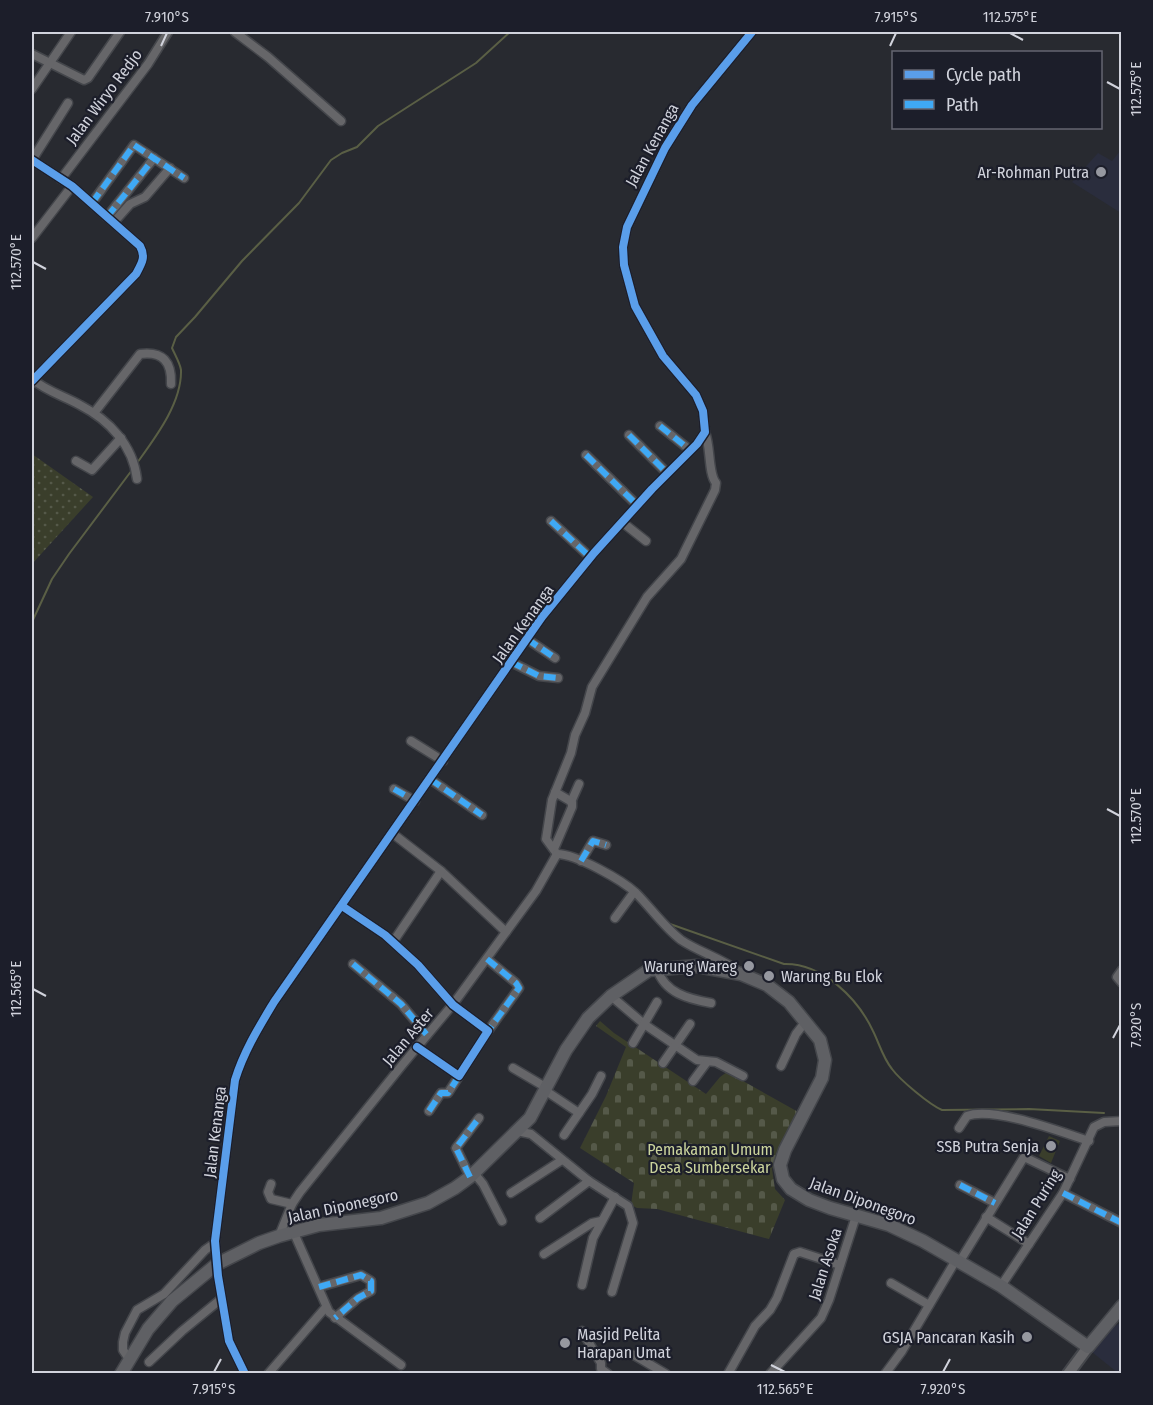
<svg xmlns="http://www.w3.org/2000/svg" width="1153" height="1405" font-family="'Fira Sans Condensed',sans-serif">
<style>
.built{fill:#2a2d3d}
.grass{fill:#3a3e2b}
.cemetery{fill:url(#cemetery-stones)}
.park{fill:url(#park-dots)}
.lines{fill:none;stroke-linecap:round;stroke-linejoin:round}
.stream{stroke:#5a5f45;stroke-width:2}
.minor-casing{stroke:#44464b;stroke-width:11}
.tertiary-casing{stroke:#44464b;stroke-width:14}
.secondary-casing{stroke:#44464b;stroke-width:15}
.minor{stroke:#666669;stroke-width:8}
.tertiary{stroke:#666669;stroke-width:10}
.secondary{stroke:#5f6064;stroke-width:12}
.quiet{stroke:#3fa9f5;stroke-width:6;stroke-dasharray:12 6;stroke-linecap:butt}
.cycleway-casing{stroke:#1c1e2a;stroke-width:11}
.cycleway{stroke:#5a9eea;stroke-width:8}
.ticks{fill:none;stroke:#d1d3dc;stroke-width:2}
.poi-dot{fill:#9698a0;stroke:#1c1e2a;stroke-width:2}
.labels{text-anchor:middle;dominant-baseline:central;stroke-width:4.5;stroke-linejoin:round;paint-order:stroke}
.street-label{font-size:16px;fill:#d1d3dc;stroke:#1c1e2a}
.poi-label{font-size:16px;fill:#d1d3dc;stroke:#1c1e2a;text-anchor:end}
.park-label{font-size:16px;fill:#cbd49c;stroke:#1c1e2a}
.neatline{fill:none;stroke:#d1d3dc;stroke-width:2}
.ticks-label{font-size:15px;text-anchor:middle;fill:#d1d3dc}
</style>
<defs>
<pattern id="cemetery-stones" width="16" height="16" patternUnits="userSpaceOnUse" patternTransform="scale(1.5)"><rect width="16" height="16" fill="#3a3e2b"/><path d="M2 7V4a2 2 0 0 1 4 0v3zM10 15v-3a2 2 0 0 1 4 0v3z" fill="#555949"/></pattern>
<pattern id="park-dots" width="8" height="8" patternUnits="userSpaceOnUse" patternTransform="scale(1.5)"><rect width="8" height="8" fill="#3a3e2b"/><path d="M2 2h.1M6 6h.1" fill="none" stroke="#555949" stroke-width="1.8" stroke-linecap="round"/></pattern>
</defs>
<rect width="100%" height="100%" fill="#282a30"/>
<!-- built -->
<g class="built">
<path d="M1121,150V213L1072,182L1098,153L1112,161Z"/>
<path d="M1121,1323V1373H1118L1092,1352L1114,1326Z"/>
</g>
<!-- grass -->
<path class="grass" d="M1049,1136L1060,1141L1051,1163L1039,1156Z"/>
<!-- cemetery -->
<path class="cemetery" d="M600,1021L614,1033L706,1094L720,1077L727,1072L800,1113L772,1169L775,1189L785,1200L769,1239L657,1209L637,1208L631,1205L634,1183L580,1148L606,1096L626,1047L596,1026Z"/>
<!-- park -->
<path class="park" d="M32,454L93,497L32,564Z"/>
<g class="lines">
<!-- stream -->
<g class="stream">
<path d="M137,463C155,438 182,403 181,370C180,363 175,355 172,348L176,337L195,317L242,261L299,203L331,160L342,153L357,147L378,126L476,63L510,32"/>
<path d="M32,622L52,579L69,554L132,470"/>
<path d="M670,924L784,964C823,963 858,999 873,1031C879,1043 883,1058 892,1069C900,1080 930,1105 942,1110L1029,1109L1104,1113"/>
</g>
<!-- minor casing -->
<g class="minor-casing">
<g id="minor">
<path d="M235,32L268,57L341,121"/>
<path d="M32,54L84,80L88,78L120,32"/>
<path d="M32,89L71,32"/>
<path d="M32,160L72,186L140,246C146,257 142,263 136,274L32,381"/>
<path d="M32,160L68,103"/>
<path d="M61,179L148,64L168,32"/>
<path d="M92,203L134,145L184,178"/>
<path d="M107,217L154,158"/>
<path d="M114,222L130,204L145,197L170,168"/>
<path d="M32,238L72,186"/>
<path d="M32,379C46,391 64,396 80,405C109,420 133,445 137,479"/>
<path d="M94,413L140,354C163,351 172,362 171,384"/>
<path d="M660,426L690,450"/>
<path d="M629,435L667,473"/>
<path d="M586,455L637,505"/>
<path d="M76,461L92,470L121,438"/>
<path d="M551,521L590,557"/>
<path d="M622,522L646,541"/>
<path d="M527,639L555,658"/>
<path d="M511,662L539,676L558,678"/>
<path d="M411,741L443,761"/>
<path d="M430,779L482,815"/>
<path d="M394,789L415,801"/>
<path d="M571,802L579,784"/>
<path d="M392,833L441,871L506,932"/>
<path d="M554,849L572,807V802L555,792"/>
<path d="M557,854L546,839L552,800L571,753L575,735L585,713L592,687L647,597L681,559L715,490L716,483C708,474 711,447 705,432"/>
<path d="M557,854C576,854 622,880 636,893C651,908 664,927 681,940C699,952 721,958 738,971"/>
<path d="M581,861L593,841L606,845"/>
<path d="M342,906L385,935L418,965L453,1005L488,1031L459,1076L417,1047"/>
<path d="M615,918L634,892"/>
<path d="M393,942L441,871"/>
<path d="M487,959L516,983L519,988L488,1031"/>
<path d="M353,964L401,1004L427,1035"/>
<path d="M657,969C665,993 688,999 711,1003"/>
<path d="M1122,970L1117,977L1122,983"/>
<path d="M611,996L644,1024L697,1060L716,1062L743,1076"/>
<path d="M633,1043L657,1002"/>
<path d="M663,1063L690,1024"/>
<path d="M781,1066L796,1034L806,1021"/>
<path d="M513,1068L547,1088"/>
<path d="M693,1081L707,1062"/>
<path d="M546,1091L579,1113"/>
<path d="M429,1111L441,1093H448L459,1076"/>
<path d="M959,1128L967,1116C993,1106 1061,1132 1089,1141"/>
<path d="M517,1131L531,1134L589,1181L628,1206L633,1223L612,1292"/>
<path d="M564,1135L592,1094L601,1076"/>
<path d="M474,1173L483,1184L502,1221"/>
<path d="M470,1177L456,1148L479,1118"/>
<path d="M271,1184L268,1192L271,1199L292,1204"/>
<path d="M960,1185L995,1203"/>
<path d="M511,1193L562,1160"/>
<path d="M1063,1193L1122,1223"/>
<path d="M986,1217L1029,1244"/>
<path d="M540,1218L589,1181"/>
<path d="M294,1233L329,1312L401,1365"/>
<path d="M279,1236L292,1204L300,1192L403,1064L454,1003L536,891L557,854"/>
<path d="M544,1254L592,1223L601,1221"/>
<path d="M960,1261L1024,1157L1070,1179"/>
<path d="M891,1283L929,1305"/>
<path d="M582,1285L593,1238L615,1197"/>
<path d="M1001,1286L1063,1193L1094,1127L1104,1122L1122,1121"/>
<path d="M319,1287L361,1275L371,1281V1291L358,1298L335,1318"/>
<path d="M582,1331L601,1363V1369L608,1374"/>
<path d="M634,1355L666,1374"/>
<path d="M129,1359L123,1350V1342L125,1333L137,1310L164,1294L205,1250L215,1243"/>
<path d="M149,1362L182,1331L221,1299"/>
<path d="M245,1374L229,1341L218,1276L215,1241L235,1080C244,1051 259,1027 274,1002L542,617L594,553L652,489L697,444L705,432L703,411L696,395L663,356L635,306L624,265L623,247L627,227L665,148L692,105L752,32"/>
<path d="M268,1374L326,1307"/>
<path d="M728,1374L755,1326L770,1310L777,1298L794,1254L800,1252L840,1265"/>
<path d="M770,1374L821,1318L829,1300L856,1216"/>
<path d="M885,1374L902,1351L956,1260"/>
</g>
</g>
<!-- tertiary casing -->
<g class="tertiary-casing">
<path id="tertiary" d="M1068,1374L1088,1347"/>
</g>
<!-- secondary casing -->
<g class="secondary-casing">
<path id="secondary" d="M121,1374L148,1329L172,1301L217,1264L259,1243L279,1236L319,1225L381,1218L428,1203L455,1188L470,1177L530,1118L566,1050L588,1018L611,996L649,970L697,966L741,974L767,985L789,1002L820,1040L825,1060L822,1078L785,1150L780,1165L783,1179L791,1189L809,1200L830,1208L889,1225L923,1241L1001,1286L1088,1347L1122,1306"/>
</g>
<!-- minor -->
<use href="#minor" class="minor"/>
<!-- tertiary -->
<use href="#tertiary" class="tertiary"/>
<!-- secondary -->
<use href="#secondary" class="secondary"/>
<!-- quiet -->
<g class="quiet">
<path d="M92,203L134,145L184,178"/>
<path d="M107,217L154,158"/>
<path d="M660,426L690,450"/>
<path d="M629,435L667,473"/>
<path d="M586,455L637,505"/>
<path d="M551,521L590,557"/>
<path d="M527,639L555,658"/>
<path d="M511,662L539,676L558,678"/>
<path d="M430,779L482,815"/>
<path d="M394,789L415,801"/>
<path d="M581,861L593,841L606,845"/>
<path d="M487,959L516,983L519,988L488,1031"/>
<path d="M353,964L401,1004L427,1035"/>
<path d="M429,1111L441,1093H448L459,1076"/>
<path d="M470,1177L456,1148L479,1118"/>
<path d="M960,1185L995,1203"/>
<path d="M1063,1193L1122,1223"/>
<path d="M319,1287L361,1275L371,1281V1291L358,1298L335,1318"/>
</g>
<!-- cycleway casing -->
<g class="cycleway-casing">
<g id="cycleway">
<path d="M32,160L72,186L140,246C146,257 142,263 136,274L32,381"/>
<path d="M342,906L385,935L418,965L453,1005L488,1031L459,1076L417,1047"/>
<path d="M245,1374L229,1341L218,1276L215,1241L235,1080C244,1051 259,1027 274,1002L542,617L594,553L652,489L697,444L705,432L703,411L696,395L663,356L635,306L624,265L623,247L627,227L665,148L692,105L752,32"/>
</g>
</g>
<!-- cycleway -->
<use href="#cycleway" class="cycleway"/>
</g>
<!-- ticks -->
<path class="ticks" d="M1010,33L1023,40M161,46L167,33M890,46L896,33M1107,82L1120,89M33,262L46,269M1107,809L1120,816M33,989L46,996M1113,1038L1120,1025M771,1365L785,1372M214,1372L221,1359M943,1372L950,1359"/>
<!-- markers -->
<g class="poi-dot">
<circle cx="1101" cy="172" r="6"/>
<circle cx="749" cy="966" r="6"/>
<circle cx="769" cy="976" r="6"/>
<circle cx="1051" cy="1146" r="6"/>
<circle cx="1027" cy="1337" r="6"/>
<circle cx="565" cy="1343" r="6"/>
</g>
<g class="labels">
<!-- street labels -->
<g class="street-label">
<text transform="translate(104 97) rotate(-53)">Jalan Wiryo Redjo</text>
<text transform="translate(652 145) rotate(-61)">Jalan Kenanga</text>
<text transform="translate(523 624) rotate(-54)">Jalan Kenanga</text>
<text transform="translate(408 1037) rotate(-50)">Jalan Aster</text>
<text transform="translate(215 1132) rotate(-83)">Jalan Kenanga</text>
<text transform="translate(863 1201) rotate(20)">Jalan Diponegoro</text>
<text transform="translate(1036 1204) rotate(-58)">Jalan Puring</text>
<text transform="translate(343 1206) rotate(-12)">Jalan Diponegoro</text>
<text transform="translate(825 1264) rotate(-72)">Jalan Asoka</text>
</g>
<!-- poi labels -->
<g class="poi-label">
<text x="1089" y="172">Ar-Rohman Putra</text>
<text x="737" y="966">Warung Wareg</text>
<text x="781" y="976" text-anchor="start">Warung Bu Elok</text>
<text x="1039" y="1146">SSB Putra Senja</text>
<text x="577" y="1334" text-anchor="start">Masjid Pelita<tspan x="577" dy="18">Harapan Umat</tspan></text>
<text x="1015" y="1337">GSJA Pancaran Kasih</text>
</g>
<!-- park labels -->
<g class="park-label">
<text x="710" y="1149">Pemakaman Umum<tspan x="710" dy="18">Desa Sumbersekar</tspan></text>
</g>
</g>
<!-- border -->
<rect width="1153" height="1405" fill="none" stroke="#1c1e2a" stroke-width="66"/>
<!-- legend -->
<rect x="892" y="51" width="210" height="78" fill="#1c1e2a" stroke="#646671" stroke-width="1.5"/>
<rect x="904" y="70" width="30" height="9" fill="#5a9eea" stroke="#646671" stroke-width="1.5"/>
<text x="946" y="81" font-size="18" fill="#d1d3dc">Cycle path</text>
<rect x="904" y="100" width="30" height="9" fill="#3fa9f5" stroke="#646671" stroke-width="1.5"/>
<text x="946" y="111" font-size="18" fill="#d1d3dc">Path</text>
<rect x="33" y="33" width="1087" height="1339" class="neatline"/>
<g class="ticks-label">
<text x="167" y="22">7.910°S</text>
<text x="896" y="22">7.915°S</text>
<text x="1010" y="22">112.575°E</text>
<text transform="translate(1136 89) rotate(-90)" y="5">112.575°E</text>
<text transform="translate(16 262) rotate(-90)" y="5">112.570°E</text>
<text transform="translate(1136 816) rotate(-90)" y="5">112.570°E</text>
<text transform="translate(16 989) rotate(-90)" y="5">112.565°E</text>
<text transform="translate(1136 1025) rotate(-90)" y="5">7.920°S</text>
<text x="214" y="1394">7.915°S</text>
<text x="785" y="1394">112.565°E</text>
<text x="943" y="1394">7.920°S</text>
</g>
</svg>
